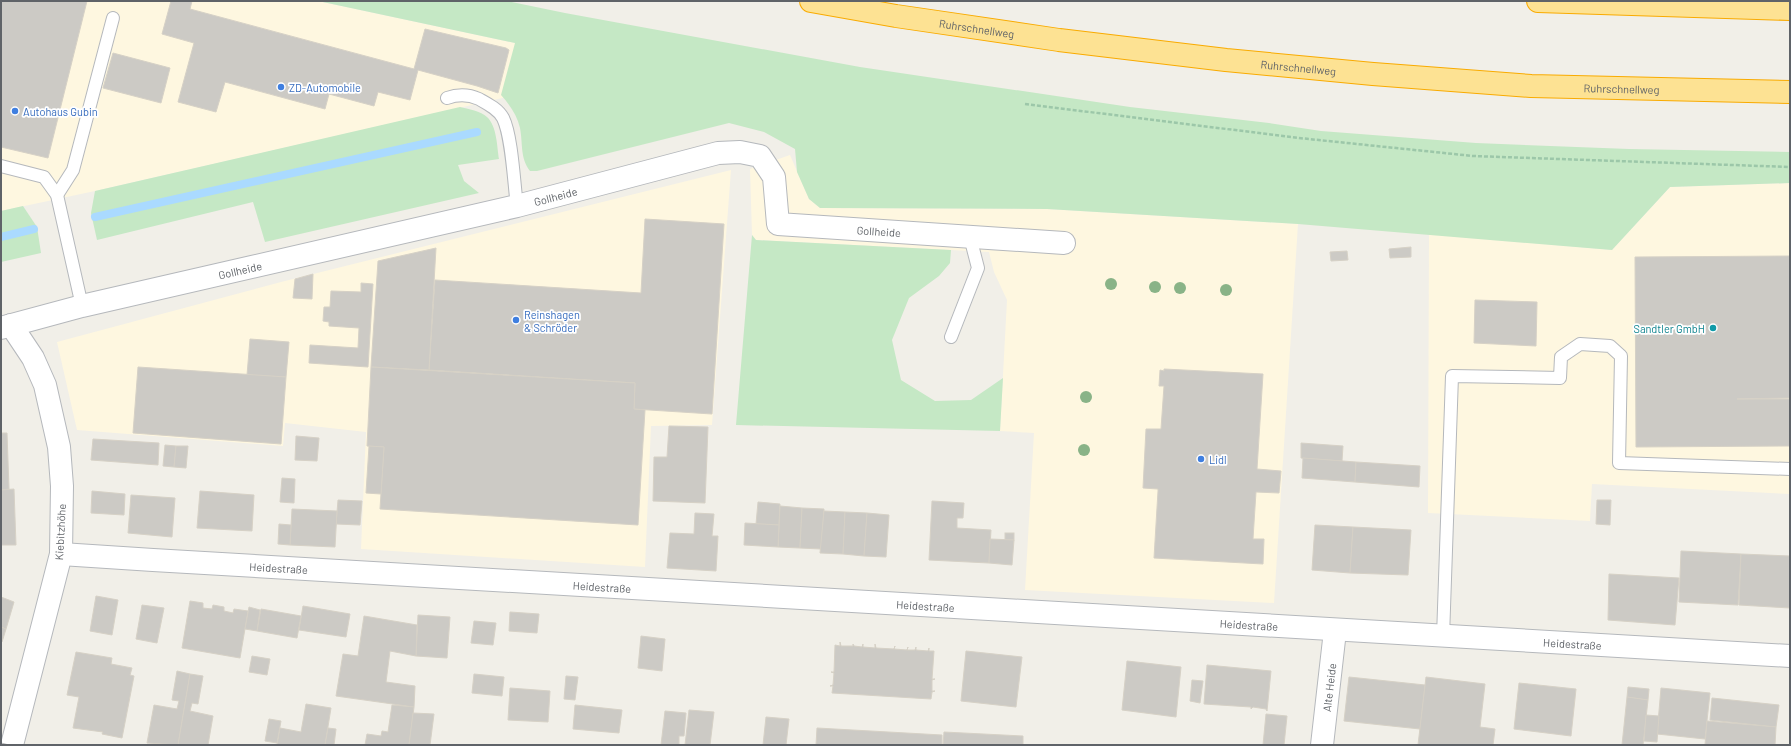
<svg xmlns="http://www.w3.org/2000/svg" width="1791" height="746" font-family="Barlow,sans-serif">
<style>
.commercial{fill:#fef7e0}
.green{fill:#c5e8c5}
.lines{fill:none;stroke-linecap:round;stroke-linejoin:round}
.stream{stroke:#aadaff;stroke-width:8}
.building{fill:#cccac5;stroke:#d6d1c6}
.lane-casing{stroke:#b5b8bc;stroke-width:14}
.street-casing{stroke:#b5b8bc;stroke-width:24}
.highway-casing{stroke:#f9ab00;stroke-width:24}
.path{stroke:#9cc7a9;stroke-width:2.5;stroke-dasharray:4 2;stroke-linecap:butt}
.lane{stroke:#fff;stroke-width:12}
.street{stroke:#fff;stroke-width:22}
.highway{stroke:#fde293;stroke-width:22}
.tram{stroke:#b6b7b8;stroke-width:1}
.tree{fill:#89b387}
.shop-dot{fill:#3f7fe0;stroke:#fff;stroke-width:1.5}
.culture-dot{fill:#0f9aa8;stroke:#fff;stroke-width:1.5}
.labels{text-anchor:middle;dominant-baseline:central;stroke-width:3.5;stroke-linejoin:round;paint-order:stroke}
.street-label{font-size:11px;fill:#5f6368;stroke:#fff}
.shop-label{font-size:11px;fill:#366cbe;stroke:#fff;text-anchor:start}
.culture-label{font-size:11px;fill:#0d838f;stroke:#fff;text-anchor:end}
</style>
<rect width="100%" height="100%" fill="#f1efe8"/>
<!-- commercial -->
<g class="commercial">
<path d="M1,1H318L529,46L511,96L95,191L1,211Z"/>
<path d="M790,155L809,199L820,208L1047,209L1298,224L1274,603L1025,590L1034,433L1000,431L1007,300L994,272L989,252L756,240L752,235L750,169Z"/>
<path d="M731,170L712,425L651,426L645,567L361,549L366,432L285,423L283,446L77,430L57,342L281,282Z"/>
<path d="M1790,183V494L1592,484L1590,521L1428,513L1429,234L1612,250L1670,187Z"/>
</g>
<!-- green -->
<g class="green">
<path d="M318,1H507L565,13L860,67L1130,107L1269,123L1321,131L1476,143L1629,149L1790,152V183L1670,187L1612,250L1298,224L1047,209L820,208L809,199L797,172L795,149L764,132L729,123L537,171H530C520,158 523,144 520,128C517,115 510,105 501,95L515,43Z"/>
<path d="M460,107C468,109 481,111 487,117C497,126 497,147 499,159L458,165L464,181L479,193L265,242L253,202L97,240L91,213L95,191Z"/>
<path d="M23,206L37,227L41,253L1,262V211Z"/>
<path d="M752,235L756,240L951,250L950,263L939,276L909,298L892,340L901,380L935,401L971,400L1003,378L1000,431L736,425Z"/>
</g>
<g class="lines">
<!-- stream -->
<g class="stream">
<path d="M95,217L477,132"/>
<path d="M1,237L34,229"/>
</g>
</g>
<!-- building -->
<g class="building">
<path d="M1,1H87L48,158L1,147Z"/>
<path d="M171,1H192L190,9L414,69L425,29L506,48L509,50L498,93L477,86L418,70L410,100L378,92L374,106L329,94L325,109L225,82L216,112L178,102L194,43L162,34Z"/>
<path d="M113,53L170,68L161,103L103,88Z"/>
<path d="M645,219L724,224L712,414L634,409L635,383L429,370L435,280L641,293Z"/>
<path d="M1411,247V257L1390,258L1389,249Z"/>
<path d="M436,248L429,370L371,367L378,261Z"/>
<path d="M1347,251L1348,260L1331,261L1330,252Z"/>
<path d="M1790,256V398L1737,399H1790V446L1636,447L1635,257Z"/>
<path d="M313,274L312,299L293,298L295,279Z"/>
<path d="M361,283L373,284L368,367L309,363L310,345L358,348L359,328L329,326V322L323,321L324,307H330L331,291L361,292Z"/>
<path d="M1475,300L1537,302L1536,346L1474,343Z"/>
<path d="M250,339L289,342L286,377L247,375Z"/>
<path d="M138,367L286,377L281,444L133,433Z"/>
<path d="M371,367L635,383L634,409L645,410L638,525L380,509L384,447L367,446Z"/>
<path d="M1164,369L1263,374L1257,469L1281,471L1279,493L1256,492L1253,539H1264L1263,564L1154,558L1158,491V489L1143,488L1146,429H1161L1164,386H1159L1160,370L1164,371Z"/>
<path d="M669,426L708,427L705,503L653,501L654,457H667Z"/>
<path d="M1,433H7L9,489L1,490Z"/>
<path d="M296,436L319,438L317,461L295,460Z"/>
<path d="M93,439L159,443L158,465L91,460Z"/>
<path d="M1301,443L1343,446L1342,461L1301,458Z"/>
<path d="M165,445L176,446L174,467L163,466Z"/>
<path d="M176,446H188L186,468L174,467Z"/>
<path d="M369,446L384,447L381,494L366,493Z"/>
<path d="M1303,458L1356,462L1355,482L1302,478Z"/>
<path d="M1356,462L1420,466L1419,487L1355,482Z"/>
<path d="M282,478L295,479L294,503L280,502Z"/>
<path d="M14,489L16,545H1V490Z"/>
<path d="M92,491L125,494L124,515L91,513Z"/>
<path d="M200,491L254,495L252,531L197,528Z"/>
<path d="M131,495L175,498L172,537L128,533Z"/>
<path d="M338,500L362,501L360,525L336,524Z"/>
<path d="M1597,500H1611L1610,525L1596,524Z"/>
<path d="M932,501L964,503L963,518H957V528L991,530L989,563L929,560Z"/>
<path d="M758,502L780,504L779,525L756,524Z"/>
<path d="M780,506L802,508L800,548L778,547Z"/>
<path d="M802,508L824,509L821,549L800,548Z"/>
<path d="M292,509L337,511L335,547L290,545Z"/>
<path d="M824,511L845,512L843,554L820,553Z"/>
<path d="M845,512L867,513L864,556L843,554Z"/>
<path d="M695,513L714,514L712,536H718L716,571L667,568L670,533L694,534Z"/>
<path d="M867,513L889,515L886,557L864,556Z"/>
<path d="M745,523L779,525L778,547L744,545Z"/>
<path d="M279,524L291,525L290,545L278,544Z"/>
<path d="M1315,525L1353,527L1350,573L1312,570Z"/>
<path d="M1353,527L1411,530L1408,575L1350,573Z"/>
<rect x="1005" y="533" width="9" height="7"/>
<path d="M990,539L1014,540L1012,565L989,563Z"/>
<path d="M1681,551L1741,554L1738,605L1679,602Z"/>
<path d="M1741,554L1790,556V608L1739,605Z"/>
<path d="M1609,574L1679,578L1675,625L1608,620Z"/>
<path d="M96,596L118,600L112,635L90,631Z"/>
<path d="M1,597L14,602L6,629L1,627Z"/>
<path d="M190,601L203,603V608L212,609L213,605L224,607V611L233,613L234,609L248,611L240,658L182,648Z"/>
<path d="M142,605L164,608L157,643L136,639Z"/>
<path d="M303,606L350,614L346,637L299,630Z"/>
<path d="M249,607L260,610L257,631L245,629Z"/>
<path d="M261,609L301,616L297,638L257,631Z"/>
<path d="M510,612L539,614L537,633L509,631Z"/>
<path d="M418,615L450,617L447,658L416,656Z"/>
<path d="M364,616L417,625L416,656L390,651L386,682L415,686L414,707L336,696L343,654L358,656Z"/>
<path d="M474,621L496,623L493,645L471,643Z"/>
<path d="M1,627L6,629L2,642H1Z"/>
<path d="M641,636L665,639L662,671L638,668Z"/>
<path d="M840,642L841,646H853V644L854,646L862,647L863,644V647L875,648V644L876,648L894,649L895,646L894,649L907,650L908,647L907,650H915L916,647V650L928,651L929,648V651H934L932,679H935L932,680V691H935L932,692L931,699L832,693L833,686H830L833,685L834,673L831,672H834L835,645L840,646Z"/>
<path d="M966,651L1022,657L1016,707L961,701Z"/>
<path d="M76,652L112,658L111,664L132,668L130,675L134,676L122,738L102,734L103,732L73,728L79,697L67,695Z"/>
<path d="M252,656L270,659L267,675L249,672Z"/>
<path d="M1127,661L1181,667L1176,717L1122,710Z"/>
<path d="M1207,665L1271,671L1267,711L1266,709L1253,707L1251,709V707L1204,704Z"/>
<path d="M177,671L190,674L178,745L147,743L154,705L177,709L179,701L172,700Z"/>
<path d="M190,674L203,676L198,704L192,703L190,711L213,716L208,745H178Z"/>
<path d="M474,674L504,677L502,696L472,693Z"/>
<path d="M566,676L578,677L575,700L564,699Z"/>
<path d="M1349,677L1425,685L1420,729L1344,721Z"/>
<path d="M1426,677L1485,684L1480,727L1495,729L1493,745H1418Z"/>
<path d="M1192,680L1203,681L1200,703L1190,701Z"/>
<path d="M1519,683L1576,689L1571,736L1514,729Z"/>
<path d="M1628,687L1649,689L1648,700L1627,697Z"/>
<path d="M510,688L550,691L548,722L508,720Z"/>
<path d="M1661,688L1710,693L1705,739L1657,734Z"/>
<path d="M1627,697L1648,700L1643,745H1622Z"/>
<path d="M1712,698L1779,705L1776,727L1710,720Z"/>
<path d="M306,704L331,708L325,745H277L280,728L301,732Z"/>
<path d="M392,705L414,707L409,745H365L367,734L381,736L382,731L388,732Z"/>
<path d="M575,705L622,710L619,733L573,729Z"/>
<path d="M689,710L714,712L710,745H685Z"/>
<path d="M665,711L686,713L684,736H679V745H661Z"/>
<path d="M413,713L434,714L430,745H409Z"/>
<path d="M1266,714L1287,716L1284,745H1263Z"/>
<path d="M1646,715L1659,716L1657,742L1644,741Z"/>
<path d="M766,717L789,719L786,745H763Z"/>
<path d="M269,719L281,721L277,743L265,741Z"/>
<path d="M1707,721L1776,727L1775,745H1705Z"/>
<path d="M328,728L336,729L334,745H325Z"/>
<path d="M817,728L942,735V745H816Z"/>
<path d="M944,732L1023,736V745H943Z"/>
</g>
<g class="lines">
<!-- lane casing -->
<g class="lane-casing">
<g id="lane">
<path d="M447,98C458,94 468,94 479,99C488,104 498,109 503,118C512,136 514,184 517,206"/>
<path d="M1,166L44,177L57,195L82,306"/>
<path d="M57,195L73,170L113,18"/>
<path d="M951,337L978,268L970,237"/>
<path d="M1443,637L1452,376L1560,378L1561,357L1580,344L1610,346L1621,356L1619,463L1790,469"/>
</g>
</g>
<!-- street casing -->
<g class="street-casing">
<g id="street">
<path d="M11,325L33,358L45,385L59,447L62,486L61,554L12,745"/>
<path id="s1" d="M1,328L82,306L517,206L718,153L740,152L760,156L774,177L778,224L1064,243"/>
<path id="s2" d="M61,554L153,560L1790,656"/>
<path id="s3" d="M1322,745L1335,631"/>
</g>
</g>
<!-- highway casing -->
<g class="highway-casing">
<g id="highway">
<path id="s4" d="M811,1L896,16L1059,40L1226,60L1373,74L1531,86L1790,92"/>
<path d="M1538,1L1790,9"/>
</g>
</g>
<!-- path -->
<path class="path" d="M1025,104L1299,138L1473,156L1790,167"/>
<!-- lane -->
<use href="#lane" class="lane"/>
<!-- street -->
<use href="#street" class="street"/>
<!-- highway -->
<use href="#highway" class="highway"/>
<!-- tram -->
<path class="tram" d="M1,743L9,745"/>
</g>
<!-- trees -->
<g class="tree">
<circle cx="1111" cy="284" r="6"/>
<circle cx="1155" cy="287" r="6"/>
<circle cx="1180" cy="288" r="6"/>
<circle cx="1226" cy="290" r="6"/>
<circle cx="1086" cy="397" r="6"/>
<circle cx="1084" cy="450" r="6"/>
</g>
<!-- markers -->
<g class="shop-dot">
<circle cx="281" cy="87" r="4"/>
<circle cx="15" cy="111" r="4"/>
<circle cx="516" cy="320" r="4"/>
<circle cx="1201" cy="459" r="4"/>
</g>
<circle class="culture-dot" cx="1713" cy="328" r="4"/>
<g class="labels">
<!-- street labels -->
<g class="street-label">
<text stroke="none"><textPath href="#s4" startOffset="168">Ruhrschnellweg</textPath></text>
<text stroke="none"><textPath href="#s4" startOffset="492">Ruhrschnellweg</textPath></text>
<text stroke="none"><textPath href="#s4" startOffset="816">Ruhrschnellweg</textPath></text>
<text stroke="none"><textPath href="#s1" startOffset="570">Gollheide</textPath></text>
<text stroke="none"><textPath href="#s1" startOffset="954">Gollheide</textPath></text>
<text stroke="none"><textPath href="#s1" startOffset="246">Gollheide</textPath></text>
<text transform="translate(60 532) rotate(-87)">Kiebitzhöhe</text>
<text stroke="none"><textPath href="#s2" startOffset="218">Heidestraße</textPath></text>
<text stroke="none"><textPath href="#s2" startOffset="542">Heidestraße</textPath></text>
<text stroke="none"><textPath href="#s2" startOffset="866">Heidestraße</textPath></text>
<text stroke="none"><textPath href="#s2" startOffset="1190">Heidestraße</textPath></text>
<text stroke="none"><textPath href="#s2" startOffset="1514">Heidestraße</textPath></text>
<text stroke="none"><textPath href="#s3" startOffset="58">Alte Heide</textPath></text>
</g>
<!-- shop labels -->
<g class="shop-label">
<text x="289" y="87">ZD-Automobile</text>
<text x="23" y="111">Autohaus Gubin</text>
<text x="524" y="314">Reinshagen<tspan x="524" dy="13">&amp; Schröder</tspan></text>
<text x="1209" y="459">Lidl</text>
</g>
<!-- culture labels -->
<g class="culture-label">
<text x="1705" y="328">Sandtler GmbH</text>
</g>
</g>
<!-- border -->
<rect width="1791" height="746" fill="none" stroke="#5f6368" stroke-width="4"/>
</svg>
